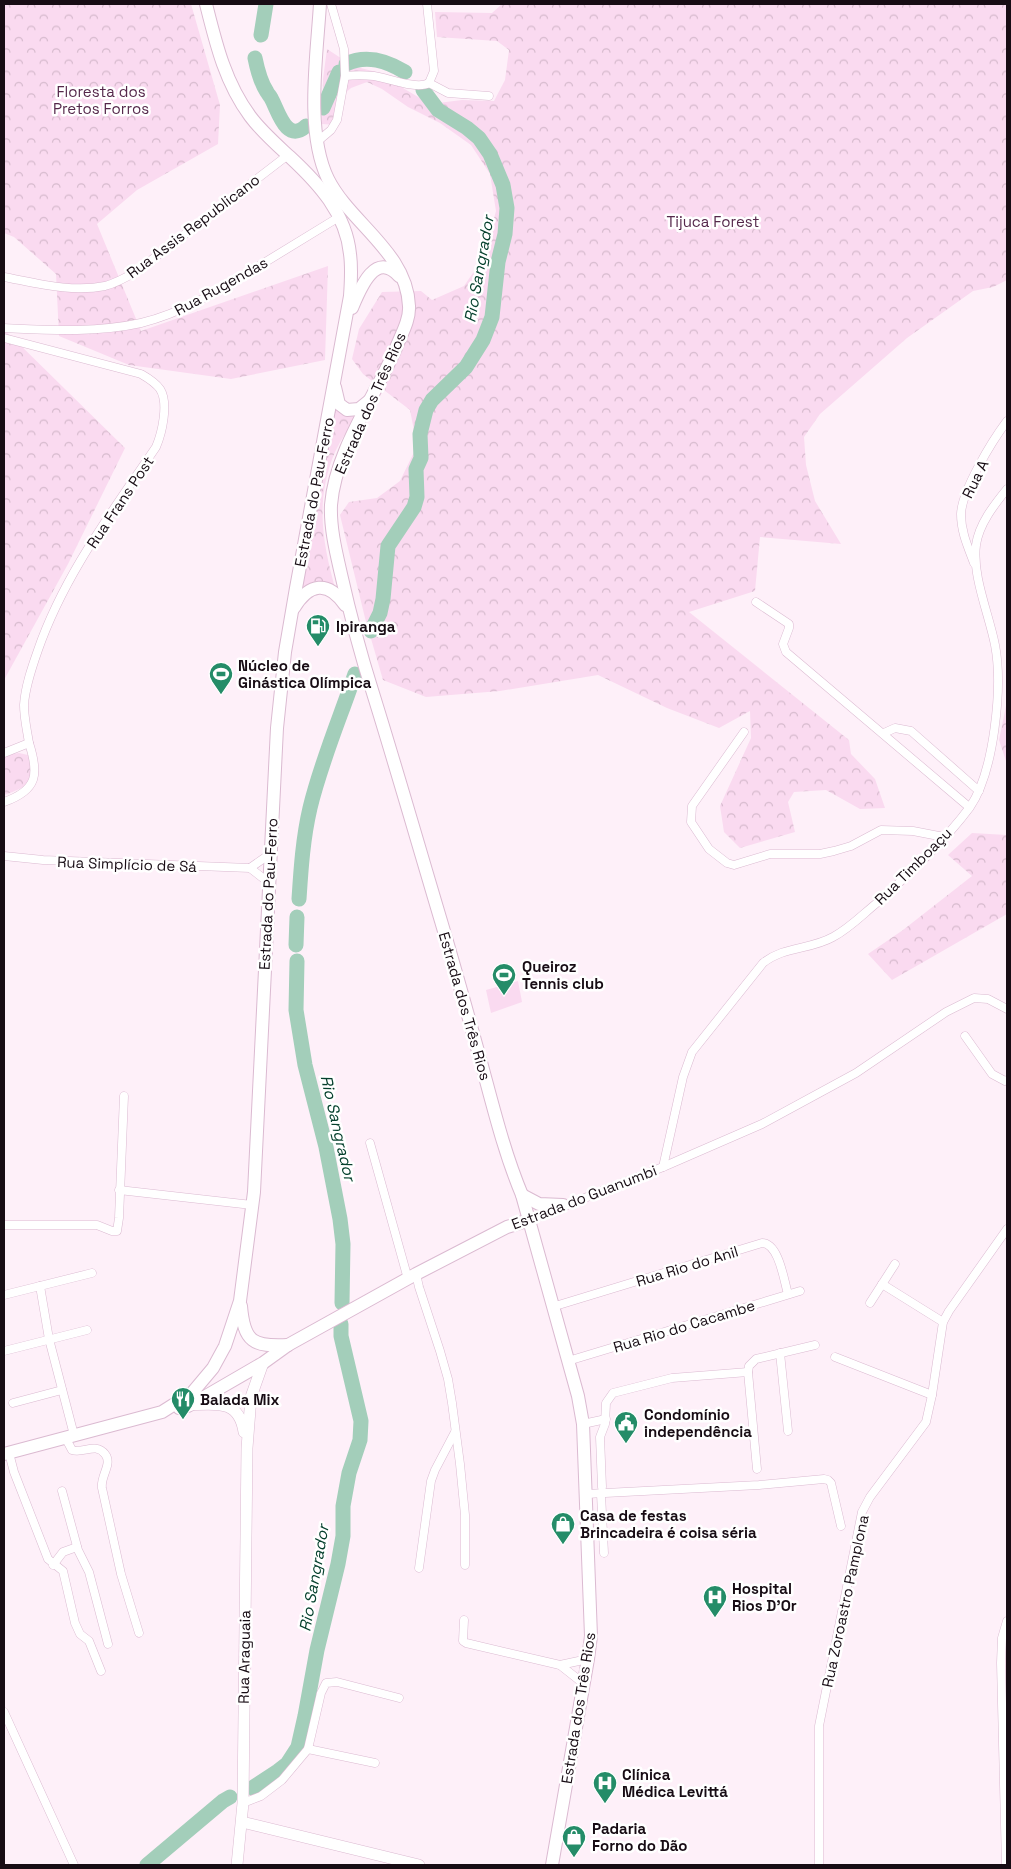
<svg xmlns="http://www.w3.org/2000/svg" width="1011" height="1869" font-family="'Space Grotesk',sans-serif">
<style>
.forest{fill:url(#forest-crowns)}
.garden{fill:#fadaf0}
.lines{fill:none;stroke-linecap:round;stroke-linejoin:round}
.river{stroke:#a3ceba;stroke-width:15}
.street-casing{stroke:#dbbad1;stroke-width:9}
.secondary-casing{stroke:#dbbad1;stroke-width:12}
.primary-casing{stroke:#dbbad1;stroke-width:14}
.street{stroke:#fff;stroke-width:8}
.secondary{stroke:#fff;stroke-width:11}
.primary{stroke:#fff;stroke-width:12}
.labels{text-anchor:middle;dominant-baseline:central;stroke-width:5;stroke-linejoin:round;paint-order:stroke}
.park-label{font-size:15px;fill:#55284b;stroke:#fff}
.street-label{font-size:15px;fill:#170c14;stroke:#fff}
.poi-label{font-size:15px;font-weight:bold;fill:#170c14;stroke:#fff;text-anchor:start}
.water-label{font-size:16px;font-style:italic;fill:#05402d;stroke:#fff}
</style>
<defs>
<pattern id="forest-crowns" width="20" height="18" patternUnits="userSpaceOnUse" patternTransform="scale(1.25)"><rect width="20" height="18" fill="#fadaf0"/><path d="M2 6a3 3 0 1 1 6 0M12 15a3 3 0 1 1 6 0" fill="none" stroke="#d6bacd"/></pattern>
</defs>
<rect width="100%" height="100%" fill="#fef0f9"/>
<!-- forest -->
<g class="forest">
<path d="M4,4H191L220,105L218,144L137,190L97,224L141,331L328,266L325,360L231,379L129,365L59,336L56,274L14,237L4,233Z"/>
<path d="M502,4H1007V280L993,287L973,291L907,338L820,414L804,437L806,465L815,501L841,544L760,537L755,591L689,612L849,740L851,754L875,779L885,808L860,809L826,790L794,792L788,802L795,832L740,848L724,832L720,806L751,738L750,711L719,728L667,708L598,675L500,691L426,697L383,680L365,618L340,515L349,502L377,498L400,481L417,446L410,410L363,374L352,359L359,329L382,292L421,291L432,300L464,286L477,267L488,241L496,211L490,174L471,145L440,123L408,107L382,89L367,82L351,88L342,96L341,117L337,125L322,124L323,79L327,49L353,66L376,72L430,104L462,100L494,101L505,80L509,50L497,41L437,37L435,12L492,13Z"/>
<path d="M4,331L10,335L125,448L68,564L4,680Z"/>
<path d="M333,405C339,414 347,417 357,416C349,428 341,439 335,452C315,499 322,543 336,591C323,586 311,579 300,589Z"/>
<path d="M1007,701V764L999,740Z"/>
<path d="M19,753L28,755C42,780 25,788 4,795V755Z"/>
<path d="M972,833L1007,835V914L892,980L868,954L903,930L972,876L948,855Z"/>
</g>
<!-- garden -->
<path class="garden" d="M518,981L522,1002L491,1013L486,990Z"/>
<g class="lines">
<!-- river -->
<g class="river">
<path d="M261,35L266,4"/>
<path d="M255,58C257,68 261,83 267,92C268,94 270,96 271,98C278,110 286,144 306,126"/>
<path d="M346,64C367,54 387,61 405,72"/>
<path d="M323,108L339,72"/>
<path d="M371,631L380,613L383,599L388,546L414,507L417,497L416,469L421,458L420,434L426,410L432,400L466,367L483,340L492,317L498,262L505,234L507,208L503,185L490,154L479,138L467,128L438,110L423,90"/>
<path d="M299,899C301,868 303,838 310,808C321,762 340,718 355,674"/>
<path d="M296,945L297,917"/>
<path d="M297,961L296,1010L305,1065L326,1147L340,1219L343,1244L342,1303"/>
<path d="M252,1788L278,1771L287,1764L298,1747L305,1716L317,1650L338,1564L343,1536V1506L349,1473L360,1440L361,1421L341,1336V1324"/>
<path d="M147,1865L223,1801L230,1797"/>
</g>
<!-- street casing -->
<g class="street-casing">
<g id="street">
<path d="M345,76C355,75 364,75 374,76C388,78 417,90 429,83L434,71L427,4"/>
<path d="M429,83L448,93L489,96"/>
<path d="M318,141L331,130L337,120L345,76L344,49L331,4"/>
<path d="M4,277C36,283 72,293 105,286C116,283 127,277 137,271L288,155"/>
<path d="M4,328C49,330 96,333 141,323C182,313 218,291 254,269C283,251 311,234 339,217"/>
<path d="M4,338L141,374C148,378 155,382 160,389C169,403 162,433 156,447C112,512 64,575 38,650C32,667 25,687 24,705C24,718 27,730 29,743L4,753"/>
<path d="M974,563C968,547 961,532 961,514C962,490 992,441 1007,421"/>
<path d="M756,602L789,624V628L783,644L786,652L969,807"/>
<path d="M744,732L692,806L691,822L709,849L727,863L734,865L770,854H820L834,851L851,846L881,830L913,831L944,837"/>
<path d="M884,733L895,728L911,731L979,791"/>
<path d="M4,802C38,790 39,774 29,743"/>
<path d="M4,856L43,860L250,868L268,882"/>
<path d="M250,868L270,854"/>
<path d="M965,1036L992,1074L1005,1081L1007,1080"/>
<path d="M370,1143L408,1279"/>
<path d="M663,1167L683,1077L692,1052L763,963C784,946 810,950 833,937C850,928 863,914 878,902C910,873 944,842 970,807C994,772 1003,687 995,645C989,614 972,576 976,545C979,524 994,505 1007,489"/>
<path d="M119,1190L252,1205"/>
<path d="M529,1220L663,1167L762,1124L856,1073L946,1012L974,998L988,999L1007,1009"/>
<path d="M4,1225H97L112,1231H117L119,1218L124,1096"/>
<path d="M416,1274L419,1287L440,1351L448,1379L452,1403L460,1464L465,1515V1565"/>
<path d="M882,1284L943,1322"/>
<path d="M40,1286L49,1339L74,1435"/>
<path d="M4,1295L92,1273"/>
<path d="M870,1303L895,1264"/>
<path d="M552,1307L762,1243C779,1243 784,1281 788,1294"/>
<path d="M4,1351L87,1330"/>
<path d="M780,1353L788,1431"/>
<path d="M835,1357L932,1395"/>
<path d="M568,1361L800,1291"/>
<path d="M13,1403L62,1390"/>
<path d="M583,1424L606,1419"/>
<path d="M65,1437L72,1450C83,1454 96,1442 105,1454C113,1464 100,1476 102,1488L121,1574L139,1633"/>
<path d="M9,1453L14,1472L48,1559L63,1571L75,1623L80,1634L89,1641L101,1671"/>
<path d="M757,1469L748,1372L749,1366L756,1359L815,1345"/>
<path d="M602,1487L600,1437L605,1424L606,1403L613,1393L672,1378L748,1372"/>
<path d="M62,1491L78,1550L89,1572L108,1644"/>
<path d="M586,1494L759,1485L824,1479L828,1480L831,1483L841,1526"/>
<path d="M601,1494L604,1553"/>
<path d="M53,1565L63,1552L77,1547"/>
<path d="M419,1568L431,1481L435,1470L455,1432"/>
<path d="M464,1620L463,1641L466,1643L560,1665L584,1684"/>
<path d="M560,1665L588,1659"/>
<path d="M4,1712L74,1865"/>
<path d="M308,1749L375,1763"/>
<path d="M243,1803L261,1796L282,1780L308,1749L321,1693L326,1683L337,1682L399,1698"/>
<path d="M819,1865V1726L862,1512L870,1497L926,1422L932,1395L943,1322L949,1311L1007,1229"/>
<path d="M1006,1865L1001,1663L1002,1638L1007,1621"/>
</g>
</g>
<!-- secondary casing -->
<g class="secondary-casing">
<g id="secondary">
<path d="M189,1405C216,1404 239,1399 244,1432"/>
<path d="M242,1822L419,1865"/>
<path d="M237,1865L243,1803L247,1448L251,1397L263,1363"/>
</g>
</g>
<!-- primary casing -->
<g class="primary-casing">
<g id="primary">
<path d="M320,4C317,55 305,132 328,179C350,223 407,252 409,306C410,320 401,335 396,348C375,397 335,451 331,505C330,528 336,552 341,574C350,614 360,652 372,690C396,767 418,844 441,921C455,968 468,1015 481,1062C493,1106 504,1152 522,1195L578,1396L583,1424L591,1636L588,1659L552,1865"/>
<path d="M352,308C360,289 375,250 399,276"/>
<path d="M335,387L339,404L347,410L359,409L369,401"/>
<path d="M294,608C309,583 328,580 345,605"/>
<path d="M522,1195L539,1204L563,1205"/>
<path d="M241,1306C244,1342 253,1347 288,1345"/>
<path d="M179,1408L188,1406L206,1396L263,1363L288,1345L416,1274L507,1227L529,1220"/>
<path d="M4,1454L162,1412L192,1393L213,1368L225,1346L240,1301L254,1192L277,728L285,652L296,588L350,296C351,282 352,268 350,254C346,213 318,183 290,157C276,144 261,131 250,116C225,82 216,44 206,4"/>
</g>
</g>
<!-- street -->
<use href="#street" class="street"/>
<!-- secondary -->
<use href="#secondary" class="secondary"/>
<!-- primary -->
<use href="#primary" class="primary"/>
</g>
<!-- icons -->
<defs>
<g id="fuel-pin" transform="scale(1.25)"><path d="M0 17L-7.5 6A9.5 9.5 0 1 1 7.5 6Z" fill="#248c68" stroke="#fff"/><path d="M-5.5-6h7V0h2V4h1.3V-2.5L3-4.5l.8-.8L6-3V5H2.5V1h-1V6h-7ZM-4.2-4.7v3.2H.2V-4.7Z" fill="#fff"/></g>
<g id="stadium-pin" transform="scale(1.25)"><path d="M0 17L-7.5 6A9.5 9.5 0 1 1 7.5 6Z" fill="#248c68" stroke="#fff"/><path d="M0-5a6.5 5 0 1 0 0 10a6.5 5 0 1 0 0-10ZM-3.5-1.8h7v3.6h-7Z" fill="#fff"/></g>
<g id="restaurant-pin" transform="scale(1.25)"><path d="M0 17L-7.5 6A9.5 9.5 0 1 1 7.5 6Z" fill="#248c68" stroke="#fff"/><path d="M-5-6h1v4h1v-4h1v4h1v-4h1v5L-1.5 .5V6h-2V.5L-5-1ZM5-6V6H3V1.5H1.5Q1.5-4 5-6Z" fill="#fff"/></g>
<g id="civic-pin" transform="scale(1.25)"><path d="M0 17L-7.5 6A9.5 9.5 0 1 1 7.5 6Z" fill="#248c68" stroke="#fff"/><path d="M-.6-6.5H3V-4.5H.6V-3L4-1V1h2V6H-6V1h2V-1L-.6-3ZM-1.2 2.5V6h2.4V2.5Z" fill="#fff"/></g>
<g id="shop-pin" transform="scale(1.25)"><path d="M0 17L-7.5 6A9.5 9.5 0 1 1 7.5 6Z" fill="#248c68" stroke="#fff"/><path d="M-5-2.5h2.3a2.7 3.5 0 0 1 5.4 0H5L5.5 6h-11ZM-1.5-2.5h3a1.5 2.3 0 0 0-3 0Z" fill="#fff"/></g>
<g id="hospital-pin" transform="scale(1.25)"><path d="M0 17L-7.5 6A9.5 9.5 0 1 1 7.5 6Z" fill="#248c68" stroke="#fff"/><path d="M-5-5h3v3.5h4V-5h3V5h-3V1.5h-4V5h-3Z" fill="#fff"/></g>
</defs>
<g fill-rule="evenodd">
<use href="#fuel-pin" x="318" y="626"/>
<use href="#stadium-pin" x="221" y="674"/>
<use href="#stadium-pin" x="504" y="975"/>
<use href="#restaurant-pin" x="183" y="1399"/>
<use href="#civic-pin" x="626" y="1423"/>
<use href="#shop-pin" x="563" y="1524"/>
<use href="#hospital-pin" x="715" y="1597"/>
<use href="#hospital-pin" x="605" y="1783"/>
<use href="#shop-pin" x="574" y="1837"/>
</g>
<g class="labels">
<!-- park labels -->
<g class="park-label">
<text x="101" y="91">Floresta dos<tspan x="101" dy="17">Pretos Forros</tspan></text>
<text x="713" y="221">Tijuca Forest</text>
</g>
<!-- street labels -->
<g class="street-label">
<text transform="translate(193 226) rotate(-37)">Rua Assis Republicano</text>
<text transform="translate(221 286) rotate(-29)">Rua Rugendas</text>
<text transform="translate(370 403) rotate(-66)">Estrada dos Três Rios</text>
<text transform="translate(975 479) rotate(-64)">Rua A</text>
<text transform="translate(314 492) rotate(-79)">Estrada do Pau-Ferro</text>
<text transform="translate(120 502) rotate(-56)">Rua Frans Post</text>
<text transform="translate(127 864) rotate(2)">Rua Simplício de Sá</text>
<text transform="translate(913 866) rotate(-45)">Rua Timboaçu</text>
<text transform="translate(268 894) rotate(-87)">Estrada do Pau-Ferro</text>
<text transform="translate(465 1006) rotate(74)">Estrada dos Três Rios</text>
<text transform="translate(584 1197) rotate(-21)">Estrada do Guanumbi</text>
<text transform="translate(687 1266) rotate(-17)">Rua Rio do Anil</text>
<text transform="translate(684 1326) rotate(-17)">Rua Rio do Cacambe</text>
<text transform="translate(845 1601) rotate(-78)">Rua Zoroastro Pamplona</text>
<text transform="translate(244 1657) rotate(-89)">Rua Araguaia</text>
<text transform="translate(578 1708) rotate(-81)">Estrada dos Três Rios</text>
</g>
<!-- poi labels -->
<g class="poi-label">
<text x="336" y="626">Ipiranga</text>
<text x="238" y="665">Núcleo de<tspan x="238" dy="17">Ginástica Olímpica</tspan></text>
<text x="522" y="966">Queiroz<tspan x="522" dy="17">Tennis club</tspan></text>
<text x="200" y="1399">Balada Mix</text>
<text x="644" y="1414">Condomínio<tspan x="644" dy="17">independência</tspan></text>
<text x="580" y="1515">Casa de festas<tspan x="580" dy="17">Brincadeira é coisa séria</tspan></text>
<text x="732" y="1588">Hospital<tspan x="732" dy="17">Rios D'Or</tspan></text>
<text x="622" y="1774">Clínica<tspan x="622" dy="17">Médica Levittá</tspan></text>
<text x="592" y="1828">Padaria<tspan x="592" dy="17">Forno do Dão</tspan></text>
</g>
<!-- water labels -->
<g class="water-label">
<text transform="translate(479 269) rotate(-80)">Rio Sangrador</text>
<text transform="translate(338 1128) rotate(77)">Rio Sangrador</text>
<text transform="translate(314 1578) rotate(-80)">Rio Sangrador</text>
</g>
</g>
<!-- border -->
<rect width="1011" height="1869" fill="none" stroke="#170c14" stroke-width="10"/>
</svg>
